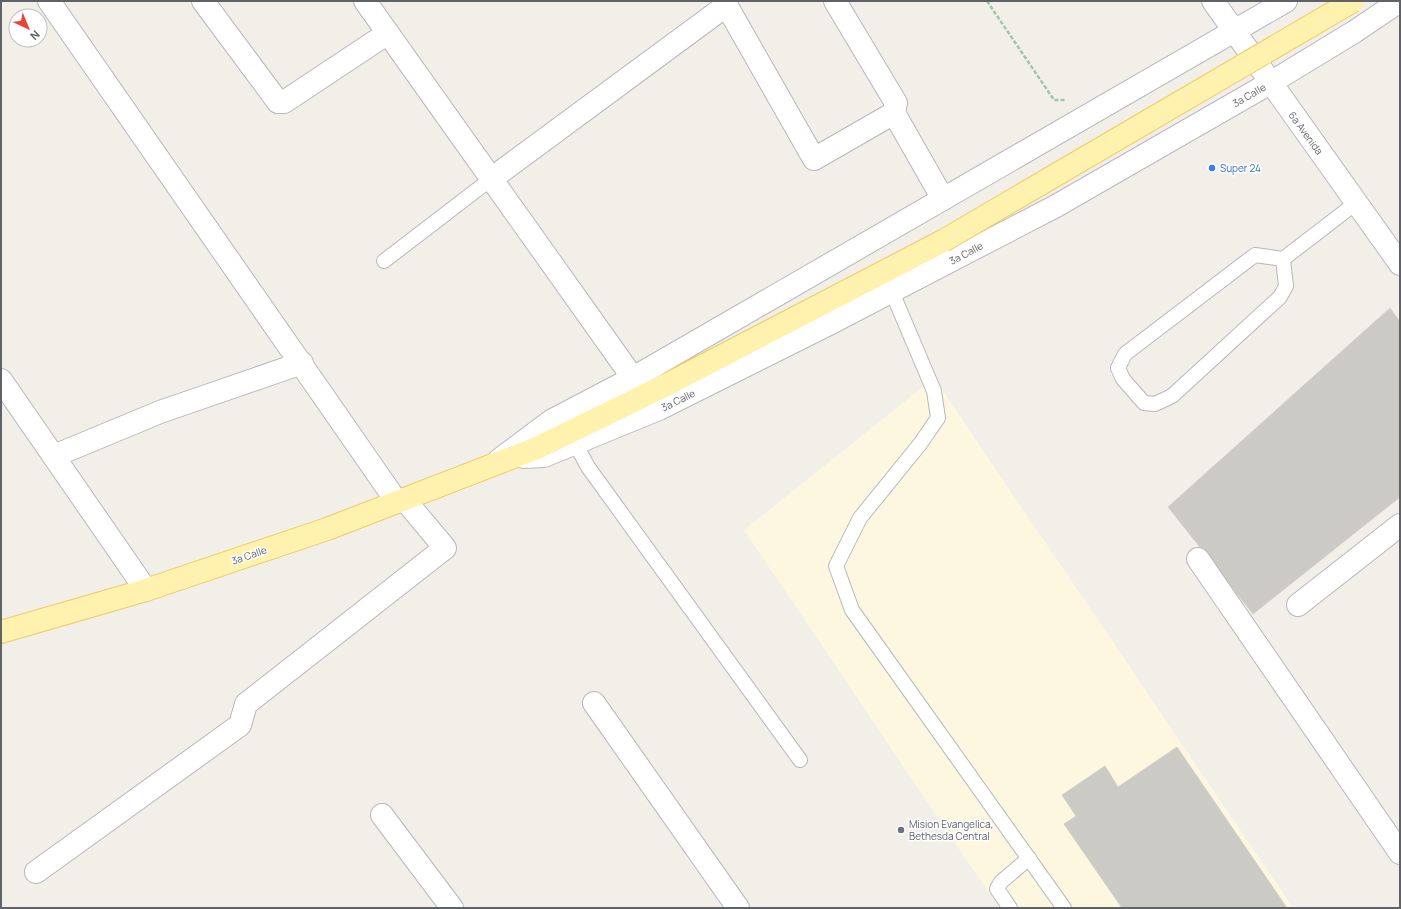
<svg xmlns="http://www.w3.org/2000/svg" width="1401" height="909" font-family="Manrope,sans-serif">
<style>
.commercial{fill:#fef7e0}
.building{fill:#cccac5;stroke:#d6d1c6}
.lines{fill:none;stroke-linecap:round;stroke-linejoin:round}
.lane-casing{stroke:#b5b8bc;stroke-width:16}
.street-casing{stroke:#b5b8bc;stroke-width:24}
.secondary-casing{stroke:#b6babf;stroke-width:24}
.primary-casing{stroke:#f2c960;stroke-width:24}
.path{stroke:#9cc7a9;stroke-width:2.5;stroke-dasharray:4 2;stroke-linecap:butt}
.lane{stroke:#fff;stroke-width:14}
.street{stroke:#fff;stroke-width:22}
.secondary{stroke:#fff;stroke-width:22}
.primary{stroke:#fff2af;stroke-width:22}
.primary-bridge-casing{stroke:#f2c960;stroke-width:24;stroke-linecap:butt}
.primary-bridge{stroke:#fff2af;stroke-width:22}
.shop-dot{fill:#3f7fe0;stroke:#fff;stroke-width:1.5}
.worship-dot{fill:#6b7280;stroke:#fff;stroke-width:1.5}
.labels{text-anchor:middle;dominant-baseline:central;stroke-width:3;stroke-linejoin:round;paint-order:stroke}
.street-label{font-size:10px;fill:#5f6368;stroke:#fff}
.shop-label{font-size:10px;fill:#366cbe;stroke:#fff;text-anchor:start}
.worship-label{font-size:10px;fill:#5b616d;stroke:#fff;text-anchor:start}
</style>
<rect width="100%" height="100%" fill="#f1efe8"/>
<!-- commercial -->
<path class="commercial" d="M934,378L1293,908H999L744,530Z"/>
<!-- building -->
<g class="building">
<path d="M1390,308L1400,322V497L1253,614L1168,507Z"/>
<path d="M1177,747L1287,908H1122L1064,824L1076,816L1062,795L1105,766L1118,787Z"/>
</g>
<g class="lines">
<!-- lane casing -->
<g class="lane-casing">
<g id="lane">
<path d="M1255,255L1283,259L1286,286L1280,297L1172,396L1155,404L1144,403L1123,379L1118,368L1125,354Z"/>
<path d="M1283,259L1356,203"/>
<path d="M384,261L491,179"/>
<path d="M892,292L934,391L938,418L920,444L860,518L836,566L852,610L1064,908"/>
<path d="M575,443L588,467L800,760"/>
<path d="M1010,908L997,889L1001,882L1029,858"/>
</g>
</g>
<!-- street casing -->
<g class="street-casing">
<g id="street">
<path d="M49,1L397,502"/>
<path d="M203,1L278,102H284L388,33"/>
<path d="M365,1L633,378"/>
<path d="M724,1L814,159L894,113"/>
<path d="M835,1L896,103L894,113L943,199"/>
<path d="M491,179L727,5"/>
<path d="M1,380L146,590"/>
<path d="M54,456L160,412L302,363"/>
<path d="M1198,559L1400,853"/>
<path d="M1298,605L1400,525"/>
<path d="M594,703L738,908"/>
<path d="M382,815L452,908"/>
<path d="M36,872L240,725L246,704L445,548L404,499"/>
</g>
</g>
<!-- secondary casing -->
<g class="secondary-casing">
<g id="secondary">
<path d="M1213,1L1400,264"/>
<path d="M523,457L544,456L659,409L829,324L1056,206L1270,83L1354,32L1400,1"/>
<path d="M499,460L551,421L633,378L1286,1"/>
</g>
</g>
<!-- primary casing -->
<g class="primary-casing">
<path id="primary" d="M1,632L146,590L327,529L537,448L670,383L943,241"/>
</g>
<!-- path -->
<path class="path" d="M987,1L1054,100H1065"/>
<!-- lane -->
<use href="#lane" class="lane"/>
<!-- street -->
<use href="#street" class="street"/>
<!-- secondary -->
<use href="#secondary" class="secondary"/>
<!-- primary -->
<use href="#primary" class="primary"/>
<!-- primary-bridge casing -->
<g class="primary-bridge-casing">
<path id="primary-bridge" d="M943,241L1353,1"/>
</g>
<!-- primary-bridge -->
<use href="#primary-bridge" class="primary-bridge"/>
</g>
<!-- markers -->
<circle class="shop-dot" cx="1212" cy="168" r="4"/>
<circle class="worship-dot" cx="901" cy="830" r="4"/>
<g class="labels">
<!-- street labels -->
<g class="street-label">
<text transform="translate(1249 95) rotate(-30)">3a Calle</text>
<text transform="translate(1306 133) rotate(54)">6a Avenida</text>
<text transform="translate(966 253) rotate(-28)">3a Calle</text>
<text transform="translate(678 400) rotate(-26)">3a Calle</text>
<text transform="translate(249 555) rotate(-19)">3a Calle</text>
</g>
<!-- shop labels -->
<g class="shop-label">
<text x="1220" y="168">Super 24</text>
</g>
<!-- worship labels -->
<g class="worship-label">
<text x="909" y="824">Mision Evangelica,<tspan x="909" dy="12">Bethesda Central</tspan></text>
</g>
</g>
<!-- border -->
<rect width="1401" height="909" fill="none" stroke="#5f6368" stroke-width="4"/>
<!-- north arrow -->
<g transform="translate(28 28) rotate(136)"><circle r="19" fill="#ffffff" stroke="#bfc1c3"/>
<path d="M0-3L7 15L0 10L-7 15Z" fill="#ea4335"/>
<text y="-6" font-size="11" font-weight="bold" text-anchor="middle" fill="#5f6368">N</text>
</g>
</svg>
